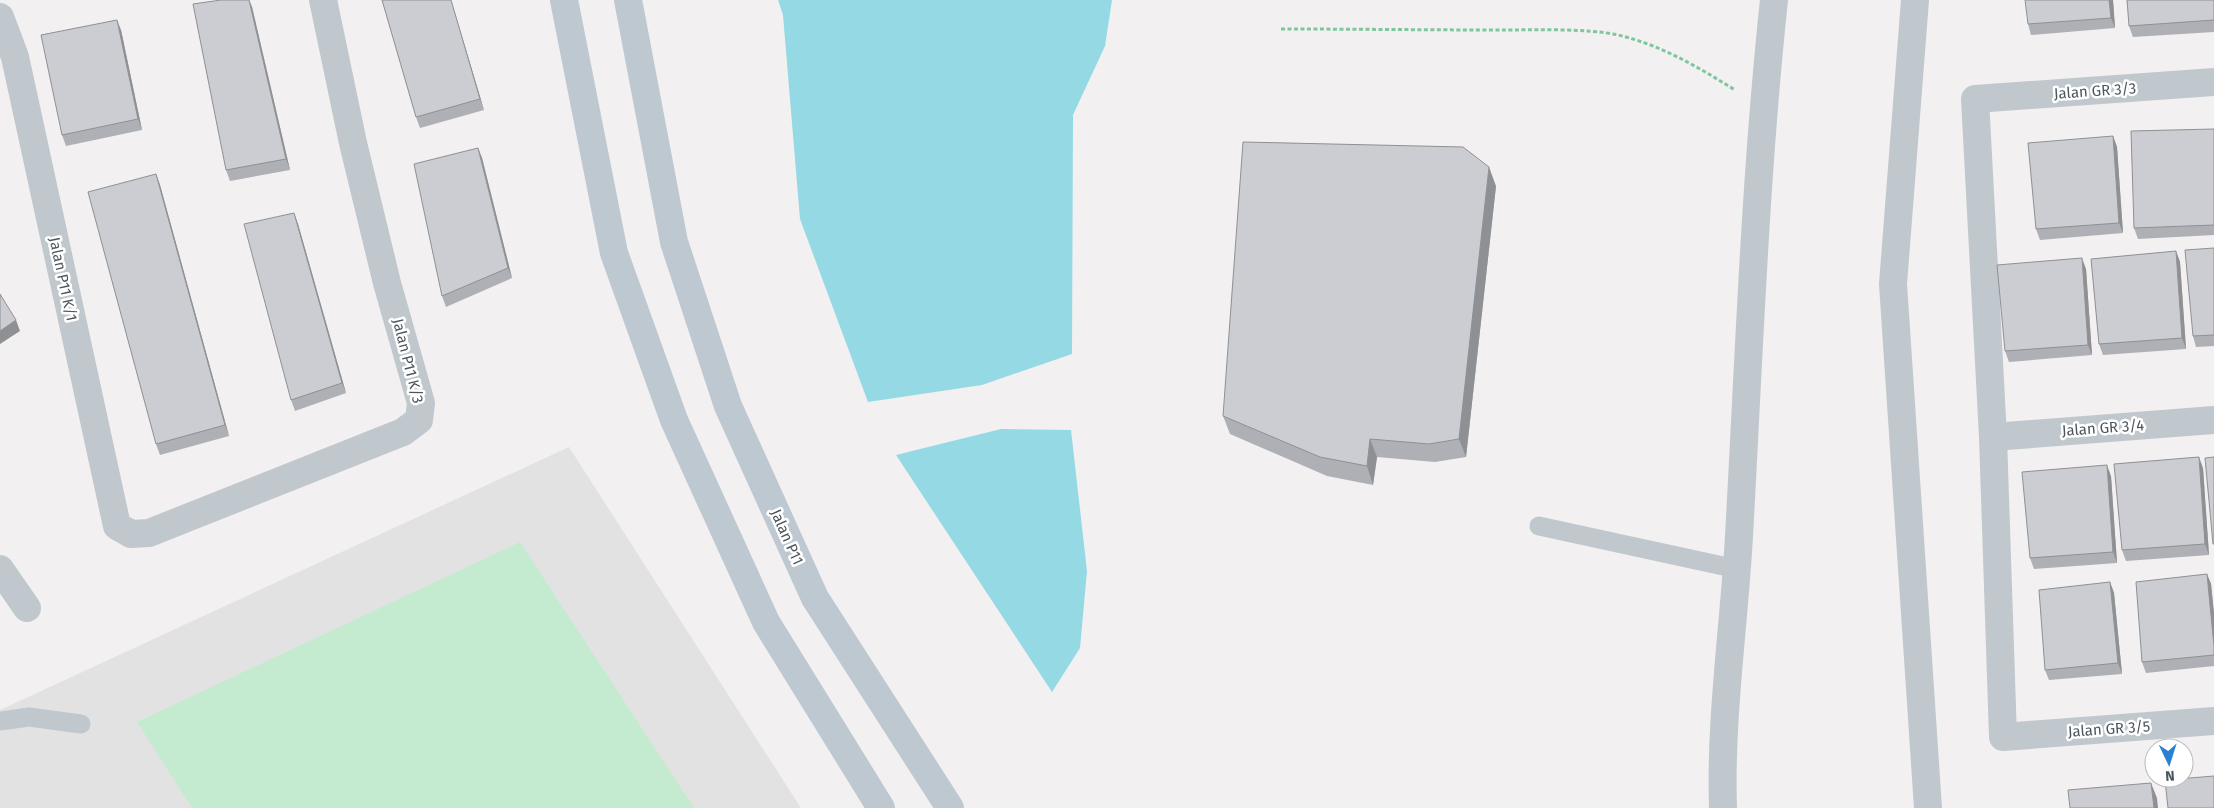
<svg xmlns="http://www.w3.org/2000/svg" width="2214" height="808" font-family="'Fira Sans',sans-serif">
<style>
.education{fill:#e3e2e2}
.green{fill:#c4ebd0}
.water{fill:#95d9e4}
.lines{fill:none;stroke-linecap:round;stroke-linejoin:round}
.path{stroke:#7fc69e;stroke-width:3;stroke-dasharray:4 2.5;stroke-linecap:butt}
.lane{stroke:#c0c8cd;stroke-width:19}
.street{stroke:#c0c8cd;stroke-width:28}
.secondary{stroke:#bec8d0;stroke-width:28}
.wall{fill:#afb0b5}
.shaded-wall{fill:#8e9093}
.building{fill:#cbcdd2;stroke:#8e9093}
.labels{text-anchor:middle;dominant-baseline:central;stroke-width:5;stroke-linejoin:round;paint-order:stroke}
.street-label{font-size:15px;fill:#4a555c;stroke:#fff}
</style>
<rect width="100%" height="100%" fill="#f2f0f1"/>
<!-- education -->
<path class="education" d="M569,447L801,808H0V710Z"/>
<!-- green -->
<path class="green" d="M520,542L694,808H192L137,722Z"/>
<!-- water -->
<g class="water">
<path d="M778,0H1112L1105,46L1073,115L1072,354L982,385L868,402L800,219L783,15Z"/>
<path d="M1001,429L1071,430L1087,571L1080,648L1052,692L896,455Z"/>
</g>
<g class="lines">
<!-- path -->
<path class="path" d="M1281,29C1354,29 1427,30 1501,30C1535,30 1586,28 1618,35C1661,45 1698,67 1735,90"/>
<!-- lane -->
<g class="lane">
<path d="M1539,526L1737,569"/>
<path d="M0,721L29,717L81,724"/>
</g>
<!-- street -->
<g class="street">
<path d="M1915,0L1893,284L1928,808"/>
<path d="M0,17L15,57L117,526L131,534L149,533L403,432L419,420L421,403L387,283L353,143L323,0"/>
<path d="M2214,82L1975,99L1993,437L2003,737L2214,721"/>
<path d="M1993,437L2214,420"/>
<path d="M0,569L27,608"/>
<path d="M1723,808C1720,717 1734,627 1739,536C1749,357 1755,178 1774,0"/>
</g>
<!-- secondary -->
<g class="secondary">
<path d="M564,0L614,253L674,420L766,622L881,808"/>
<path d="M628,0L674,242L728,406L815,598L950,808"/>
</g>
</g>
<!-- wall -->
<g class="wall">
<path d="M221,0H249L252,7L290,170L230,181L226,170Z"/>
<path d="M382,0H451L484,110L420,128L416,117Z"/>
<path d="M2113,0L2115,28L2031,35L2028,24Z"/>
<path d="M2214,0V32L2133,37L2129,26Z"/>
<path d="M121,30L142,130L66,146L62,135Z"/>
<path d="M2214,129V235L2138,239L2134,228Z"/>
<path d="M2113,136L2117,147L2123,233L2040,240L2036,229Z"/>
<path d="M478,148L482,158L512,278L446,307L442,296Z"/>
<path d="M156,174L160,185L229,436L160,455L156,444Z"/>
<path d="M1496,186L1466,457L1435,462L1377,457L1373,485L1327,476L1230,434L1223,416Z"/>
<path d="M294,213L298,224L346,393L295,411L291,400Z"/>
<path d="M2214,248V346L2196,347L2193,336Z"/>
<path d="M2176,251L2180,262L2186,349L2103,355L2099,344Z"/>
<path d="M2086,269L2092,355L2009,362L2005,351Z"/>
<path d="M2203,468L2209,555L2126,561L2122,550Z"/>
<path d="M2111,476L2117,563L2034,569L2030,558Z"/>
<path d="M2207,574L2211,584L2214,614V666L2146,673L2142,662Z"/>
<path d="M2110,582L2114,593L2122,674L2049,680L2045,670Z"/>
</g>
<!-- shaded-wall -->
<g class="shaded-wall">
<path d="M249,0L252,7L290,170L286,159Z"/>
<path d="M451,0L484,110L480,99Z"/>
<path d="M2109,0H2113L2115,28L2111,18Z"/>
<path d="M117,20L121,30L142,130L138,119Z"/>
<path d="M2113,136L2117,147L2123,233L2119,223Z"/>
<path d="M478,148L482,158L512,278L508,268Z"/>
<path d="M1489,167L1496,186L1466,457L1459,439Z"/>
<path d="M156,174L160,185L229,436L225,425Z"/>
<path d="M294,213L298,224L346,393L342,383Z"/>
<path d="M2176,251L2180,262L2186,349L2182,338Z"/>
<path d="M2082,258L2086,269L2092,355L2088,345Z"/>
<path d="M16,320L20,331L0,344V331Z"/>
<path d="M1370,439L1377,457L1373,485L1367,466Z"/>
<path d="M2199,457L2203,468L2209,555L2205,544Z"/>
<path d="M2107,465L2111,476L2117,563L2113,552Z"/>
<path d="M2207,574L2211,584L2214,614V646Z"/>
<path d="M2110,582L2114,593L2122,674L2118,663Z"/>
<path d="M2151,783L2157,798L2158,808H2154Z"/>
</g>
<!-- building -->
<g class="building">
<path d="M221,0H249L286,159L226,170L193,4Z"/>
<path d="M382,0H451L480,99L416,117Z"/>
<path d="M2025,0H2109L2111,18L2028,24Z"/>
<path d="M2127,0H2214V20L2129,26Z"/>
<path d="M117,20L138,119L62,135L41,35Z"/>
<path d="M2214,129V225L2134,228L2131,131Z"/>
<path d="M2113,136L2119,223L2036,229L2028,143Z"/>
<path d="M1243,142L1463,147L1489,167L1459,439L1429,444L1370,439L1367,466L1320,457L1223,416Z"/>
<path d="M478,148L508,268L442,296L414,164Z"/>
<path d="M156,174L225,425L156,444L88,192Z"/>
<path d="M294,213L342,383L291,400L244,224Z"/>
<path d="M2214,248V335L2193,336L2185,250Z"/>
<path d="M2176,251L2182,338L2099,344L2091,259Z"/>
<path d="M2082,258L2088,345L2005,351L1997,265Z"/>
<path d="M0,294L16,320L0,331Z"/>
<path d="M2199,457L2205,544L2122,550L2114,464Z"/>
<path d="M2214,457V544H2213L2205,458Z"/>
<path d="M2107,465L2113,552L2030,558L2022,472Z"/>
<path d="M2207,574L2214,646V655L2142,662L2136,582Z"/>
<path d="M2110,582L2118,663L2045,670L2039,590Z"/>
<path d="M2214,776V808H2168L2165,780Z"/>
<path d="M2151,783L2154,808H2070L2068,790Z"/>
</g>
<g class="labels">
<!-- street labels -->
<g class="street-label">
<text transform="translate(2095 91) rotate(-4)">Jalan GR 3/3</text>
<text transform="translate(63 279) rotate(78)">Jalan P11 K/1</text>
<text transform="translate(408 361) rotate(76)">Jalan P11 K/3</text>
<text transform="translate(2103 428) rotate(-4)">Jalan GR 3/4</text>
<text transform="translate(787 537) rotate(66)">Jalan P11</text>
<text transform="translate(2109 729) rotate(-4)">Jalan GR 3/5</text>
</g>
</g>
<!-- north arrow -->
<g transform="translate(2169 763) rotate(176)"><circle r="24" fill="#ffffff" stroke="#b7bbbe"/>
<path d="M0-4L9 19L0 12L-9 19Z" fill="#2c80d1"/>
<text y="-8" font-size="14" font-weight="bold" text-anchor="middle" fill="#4a555c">N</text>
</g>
</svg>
